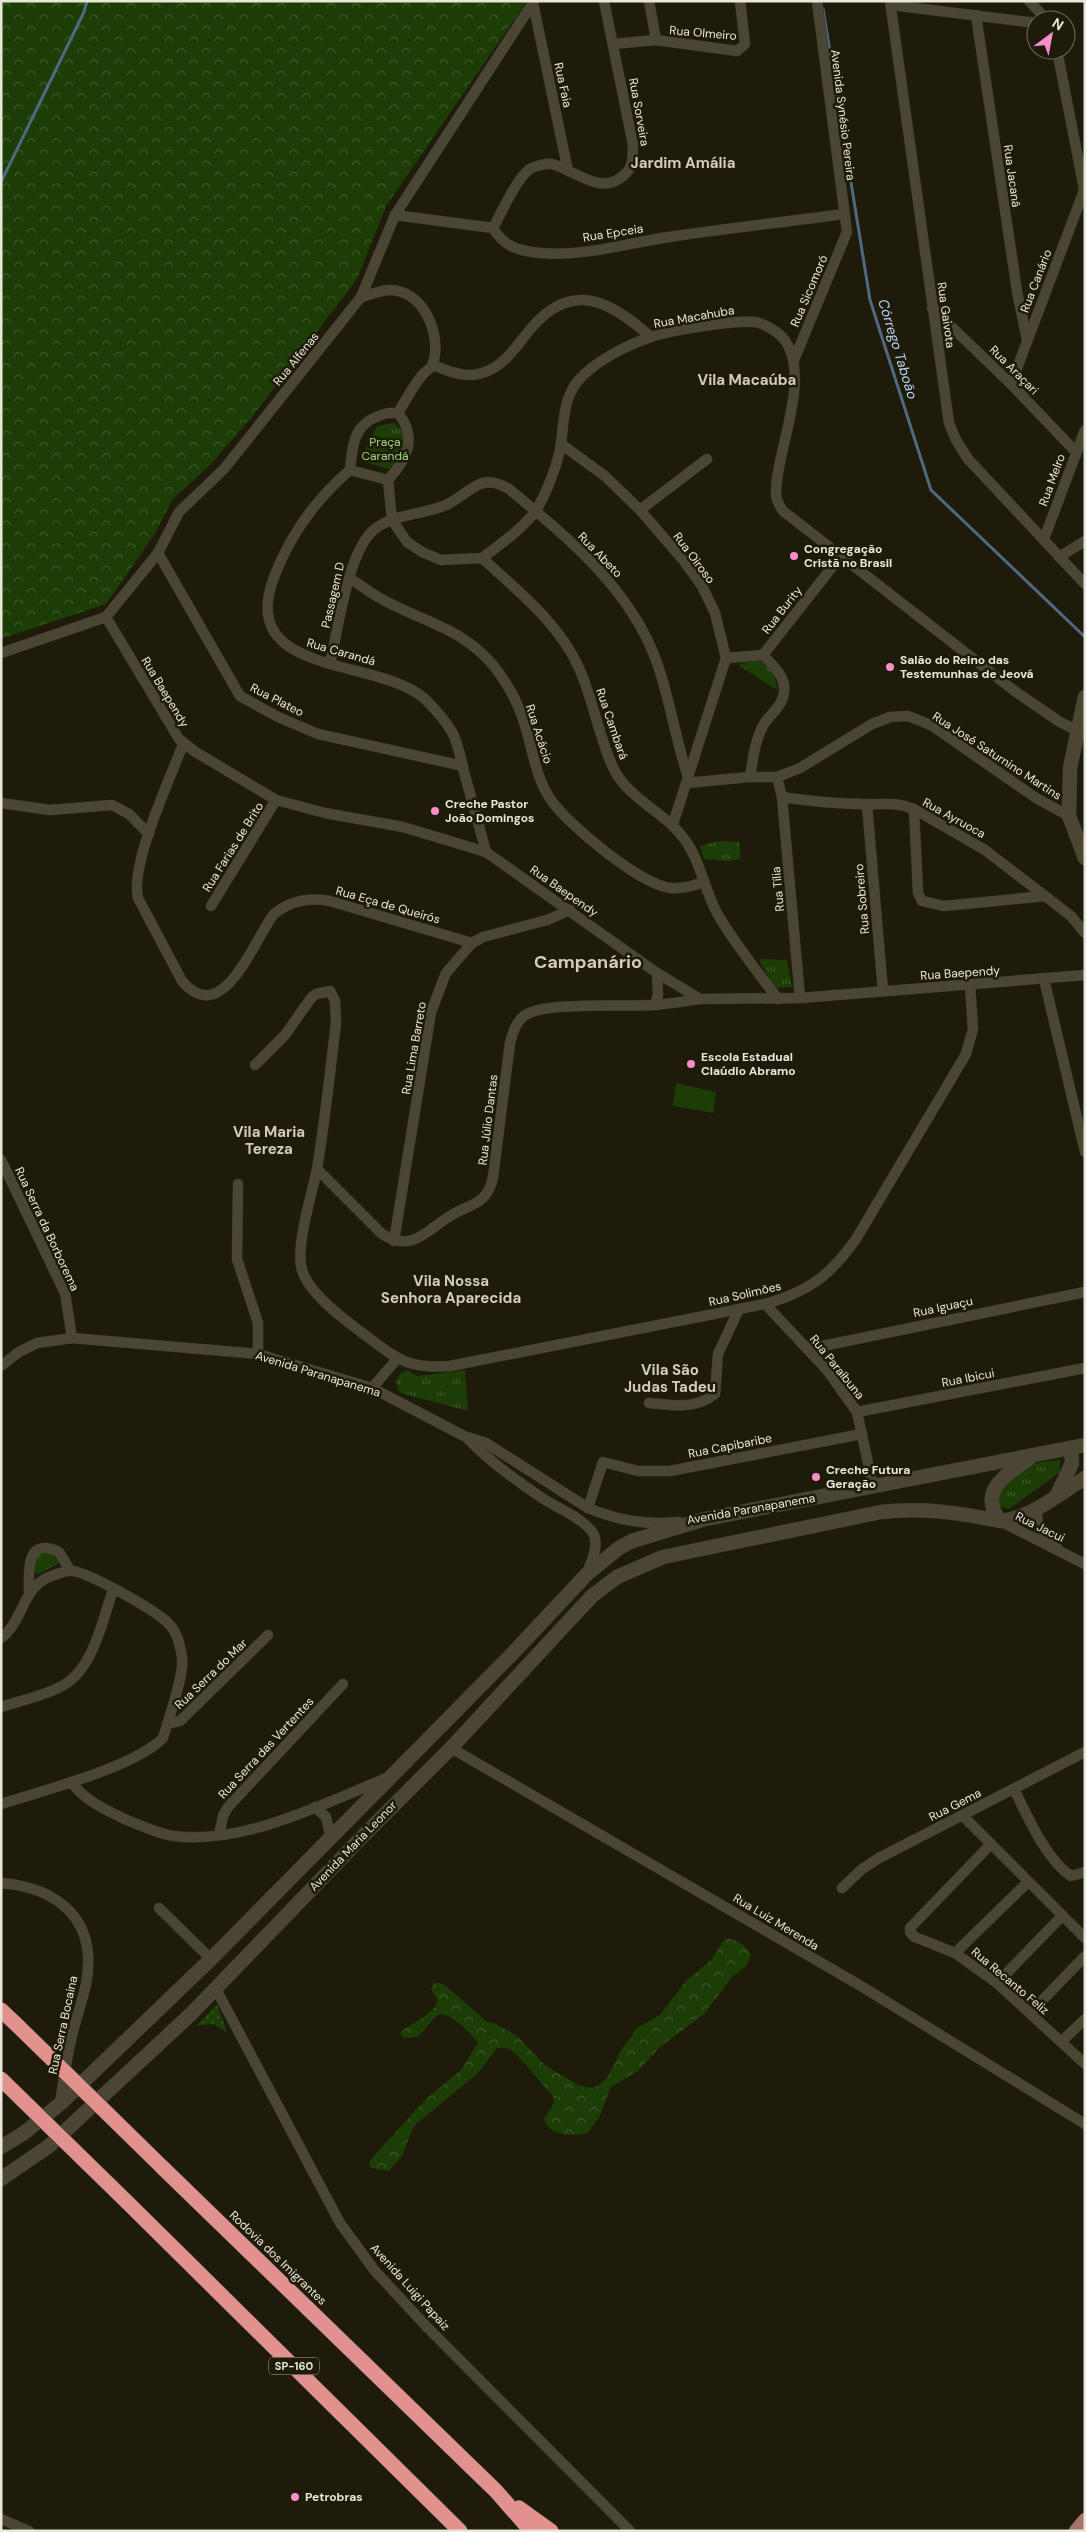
<svg xmlns="http://www.w3.org/2000/svg" width="1086" height="2532" font-family="'DM Sans',sans-serif">
<style>
.grass{fill:url(#grass-dots)}
.forest{fill:url(#forest-crowns)}
.park{fill:url(#park-tufts)}
.pitch{fill:#1c3d05}
.lines{fill:none;stroke-linecap:round;stroke-linejoin:round}
.stream{stroke:#4e6981;stroke-width:3}
.minor-casing{stroke:#36332c;stroke-width:11}
.tertiary-casing{stroke:#36332c;stroke-width:15}
.primary-casing{stroke:#36332c;stroke-width:15}
.motorway-casing{stroke:#36332c;stroke-width:16}
.minor{stroke:#4b4634;stroke-width:10}
.tertiary{stroke:#4b4634;stroke-width:14}
.primary{stroke:#a6746a;stroke-width:14}
.motorway{stroke:#e2928e;stroke-width:15}
.motorway-bridge-casing{stroke:#36332c;stroke-width:16;stroke-linecap:butt}
.motorway-bridge{stroke:#e2928e;stroke-width:15}
.poi-dot{fill:#fa8fc7;stroke:#1f1b0a;stroke-width:2}
.labels{text-anchor:middle;dominant-baseline:central;stroke-width:5;stroke-linejoin:round;paint-order:stroke}
.shield{fill:#1f1b0a;stroke:#aca99c;stroke-width:1}
.shield-label{font-size:11px;font-weight:bold;fill:#e9e6db}
.street-label{font-size:12px;fill:#e9e6db;stroke:#1f1b0a}
.park-label{font-size:12px;fill:#9dd880;stroke:#1f1b0a}
.poi-label{font-size:12px;font-weight:bold;fill:#e9e6db;stroke:#1f1b0a;text-anchor:start}
.water-label{font-size:14px;font-style:italic;fill:#b9d4f4;stroke:#1f1b0a}
.quarter-label{font-size:15px;font-weight:bold;fill:#d3cdb7;stroke:#1f1b0a}
.district-label{font-size:18px;font-weight:bold;fill:#d3cdb7;stroke:#1f1b0a}
</style>
<defs>
<pattern id="grass-dots" width="8" height="8" patternUnits="userSpaceOnUse" patternTransform="scale(1.25)"><rect width="8" height="8" fill="#1c3d05"/><path d="M2 2h.1M6 6h.1" fill="none" stroke="#3d5929" stroke-width="1.8" stroke-linecap="round"/></pattern>
<pattern id="forest-crowns" width="20" height="18" patternUnits="userSpaceOnUse" patternTransform="scale(1.25)"><rect width="20" height="18" fill="#1c3d05"/><path d="M2 6a3 3 0 1 1 6 0M12 15a3 3 0 1 1 6 0" fill="none" stroke="#3d5929"/></pattern>
<pattern id="park-tufts" width="24" height="20" patternUnits="userSpaceOnUse" patternTransform="scale(1.25)"><rect width="24" height="20" fill="#1c3d05"/><path d="M3 7l-1-3M5 7V3M7 7l1-3M15 17l-1-3M17 17v-4M19 17l1-3" fill="none" stroke="#3d5929"/></pattern>
</defs>
<rect width="100%" height="100%" fill="#1f1b0a"/>
<!-- grass -->
<path class="grass" d="M217,2004L227,2032L213,2024L196,2026Z"/>
<!-- forest -->
<g class="forest">
<path d="M1,1H527L386,206L357,279L252,417L210,465L173,499L154,535L106,604L1,639Z"/>
<path d="M725,1939C738,1938 744,1945 751,1954L747,1965L732,1977L704,2014L660,2047L638,2071L611,2087L599,2118L587,2133C572,2137 549,2136 544,2119L554,2103L553,2096C545,2088 516,2051 509,2049C505,2047 500,2048 497,2048L478,2073L414,2126L402,2156L389,2171L371,2168L369,2162L373,2157L426,2099L461,2070L478,2043C473,2035 448,2010 439,2015C430,2020 425,2031 417,2037L404,2038L400,2033C408,2025 441,2011 437,1999C436,1996 433,1993 431,1989L434,1983H441L446,1986L487,2022L494,2023L516,2035L546,2066L578,2085L591,2088L598,2086L607,2078L620,2052L637,2028L660,2015L686,1981L711,1960Z"/>
</g>
<!-- park -->
<g class="park">
<path d="M394,423L406,434L400,457L389,469L366,462L362,457L377,426Z"/>
<path d="M754,659H761L774,672L777,690L738,665Z"/>
<path d="M719,841L739,842L741,859L728,861L704,859L700,846Z"/>
<path d="M759,959L787,960L792,987L774,988Z"/>
<path d="M407,1370L417,1376L465,1370L468,1411L401,1393L398,1390L396,1381L401,1373Z"/>
<path d="M1060,1460V1472L1009,1509L997,1505C996,1472 1033,1461 1060,1460Z"/>
<path d="M43,1550L60,1557L58,1564L38,1574L32,1571L34,1556Z"/>
</g>
<!-- pitch -->
<path class="pitch" d="M676,1083L716,1092L713,1113L673,1106Z"/>
<g class="lines">
<!-- stream -->
<g class="stream">
<path d="M823,9L870,300L931,490L1085,637"/>
<path d="M1,182L84,12L87,1"/>
</g>
<!-- minor casing -->
<g class="minor-casing">
<g id="minor">
<path d="M649,1L656,40"/>
<path d="M890,1L949,423L956,440L968,459L1085,584"/>
<path d="M1029,1L1047,20"/>
<path d="M533,3L568,171"/>
<path d="M891,5L1036,23"/>
<path d="M976,15L1017,291L1027,340"/>
<path d="M613,44L656,40L737,51L745,44L740,1"/>
<path d="M1057,50L1084,189"/>
<path d="M395,215L493,228C504,247 519,251 541,253C583,257 628,243 669,237C727,228 786,222 844,214"/>
<path d="M493,228C502,212 516,179 530,169C535,166 546,163 552,164C575,170 600,196 623,176C633,168 633,158 633,145L604,1"/>
<path d="M361,297C370,295 381,290 390,290C424,290 442,336 433,363C432,368 426,371 423,374C413,386 406,400 398,413"/>
<path d="M932,308L1011,384L1076,452"/>
<path d="M794,360L847,232L817,1"/>
<path d="M433,365C446,370 459,376 473,375C504,371 515,346 534,325C575,280 612,303 651,337"/>
<path d="M1011,384L1085,188"/>
<path d="M388,413H398C418,438 407,459 388,480L350,470C353,439 355,421 388,413Z"/>
<path d="M561,444L605,476L640,510L684,561L702,586L715,613L726,658L673,824"/>
<path d="M350,470C315,500 289,536 273,580C238,678 381,657 426,700C435,709 445,720 452,732C458,743 461,759 464,772C471,798 479,825 486,852"/>
<path d="M388,480L392,520L407,542L422,552L441,560L482,558C498,546 525,527 536,510C546,495 559,461 561,443C564,422 563,401 577,382C593,362 627,345 651,337C668,331 743,318 759,323C769,326 781,334 786,342C811,380 775,454 776,494C776,501 780,506 783,511L1016,692L1060,722L1076,730"/>
<path d="M640,510L707,459"/>
<path d="M1044,539L1085,430"/>
<path d="M158,553L240,696L278,717L318,734L463,766"/>
<path d="M1059,557L1085,541"/>
<path d="M482,558C518,591 559,623 579,668C593,699 598,734 612,765C626,799 665,811 685,840C701,862 704,889 717,913C734,943 757,971 778,999"/>
<path d="M349,578C359,584 368,591 378,597C419,621 460,626 493,665C504,679 514,695 520,711C532,740 533,774 551,800C567,824 642,886 671,888C682,889 693,886 704,882"/>
<path d="M106,617L179,739L194,751L276,800L325,813L403,827L486,852L657,973L700,999L800,998L1085,975"/>
<path d="M1,653L106,617L158,553L179,512L224,469L361,297L395,215L534,1"/>
<path d="M763,655L840,557"/>
<path d="M726,658L763,655C776,668 791,682 781,702C777,710 769,716 764,724C755,739 753,759 750,777"/>
<path d="M330,664C338,630 348,548 376,528C396,513 426,515 448,504C473,491 480,472 509,489C567,537 629,587 656,660C670,698 675,738 688,777"/>
<path d="M183,744C170,780 130,863 138,898L182,981C223,1030 254,939 274,914C291,900 309,897 330,901L472,943"/>
<path d="M777,777L782,797L800,998"/>
<path d="M686,783L750,777H777L800,768L872,724L890,717L908,716L931,725L1036,798L1069,816"/>
<path d="M782,797C809,801 836,804 864,804C885,805 893,801 914,809L985,850L1071,916L1085,933"/>
<path d="M1,803L50,810L112,805L129,814L149,834"/>
<path d="M867,805L883,991"/>
<path d="M914,809L918,893L922,901L944,906L1045,896"/>
<path d="M211,906L276,800"/>
<path d="M1044,979L1085,1152"/>
<path d="M655,1005L658,995L657,973"/>
<path d="M255,1065L285,1035L311,998L316,994L330,991L335,1001L336,1023C330,1072 325,1121 317,1169C312,1194 295,1247 302,1270C309,1294 345,1320 365,1335C397,1359 407,1369 450,1366L765,1304C808,1292 830,1276 856,1239L966,1054L973,1029L970,985"/>
<path d="M1,1160L65,1293L72,1338"/>
<path d="M317,1169L382,1234C411,1252 424,1233 447,1218C468,1203 487,1207 493,1177L510,1043C513,1033 515,1023 524,1016C544,1001 626,1007 654,1005C669,1004 685,1001 700,999"/>
<path d="M238,1184L237,1259L258,1323V1354"/>
<path d="M394,1241L431,1012L446,973L472,943L483,937L547,920L570,910"/>
<path d="M765,1304L827,1370L857,1412L873,1486"/>
<path d="M808,1349L1085,1292"/>
<path d="M1,1366L19,1352L37,1343L72,1338L258,1354L372,1388L464,1436L486,1443L588,1508C619,1521 646,1525 679,1522"/>
<path d="M372,1388L397,1359"/>
<path d="M649,1403C674,1405 694,1410 715,1394L718,1354L739,1309"/>
<path d="M857,1412L1085,1368"/>
<path d="M467,1438C489,1461 516,1480 542,1498C557,1508 582,1517 593,1533C600,1545 591,1562 587,1573"/>
<path d="M588,1508L603,1462L638,1471H670L862,1434"/>
<path d="M1036,1509L1039,1529L1057,1547"/>
<path d="M1000,1521L1085,1564"/>
<path d="M29,1594C29,1572 25,1536 59,1552L70,1570"/>
<path d="M1,1638C23,1622 22,1588 49,1577C55,1575 65,1570 71,1571C87,1571 159,1612 170,1625C178,1634 180,1646 182,1657C185,1674 168,1720 163,1738C133,1768 44,1790 1,1804"/>
<path d="M1,1707C22,1700 45,1696 64,1685C94,1667 102,1621 113,1590"/>
<path d="M167,1724L180,1721L268,1635"/>
<path d="M451,1748L861,1986L1085,2124"/>
<path d="M71,1782C85,1801 106,1810 127,1820C142,1826 158,1834 174,1836C244,1845 325,1803 389,1777"/>
<path d="M1014,1789C1027,1815 1046,1860 1071,1876L1085,1872"/>
<path d="M315,1807L326,1817L331,1838"/>
<path d="M962,1815L1085,1938"/>
<path d="M219,1835L223,1816L228,1807L343,1684"/>
<path d="M990,1845L910,1928V1932L915,1937L955,1953L997,1983L1085,2064"/>
<path d="M1,1883C60,1888 98,1921 86,1984C82,2003 75,2021 71,2040C66,2061 63,2083 60,2104"/>
<path d="M842,1888L862,1869L879,1858L1085,1752"/>
<path d="M159,1908L211,1959"/>
<path d="M955,1953L1028,1882"/>
<path d="M997,1983L1062,1916"/>
<path d="M216,1989L340,2223L375,2271L427,2327L630,2531"/>
<path d="M1030,2013L1085,1956"/>
<path d="M1061,2042L1085,2019"/>
<path d="M1,2519L29,2531"/>
</g>
</g>
<!-- tertiary casing -->
<g class="tertiary-casing">
<g id="tertiary">
<path d="M1085,697L1070,768L1069,816L1085,858"/>
<path d="M1058,1493L1072,1463L1071,1448"/>
<path d="M1000,1521C977,1491 1007,1474 1030,1458"/>
<path d="M1,2147L24,2133L60,2104L211,1959L513,1653L587,1574L619,1548L632,1541L705,1519L1085,1445"/>
<path d="M1,2179L49,2146L191,2014L360,1839L451,1748L592,1596L617,1577L663,1557L881,1512C922,1507 960,1513 1000,1521C1032,1518 1058,1494 1085,1478"/>
</g>
</g>
<!-- primary casing -->
<g class="primary-casing">
<path id="primary" d="M1076,2531L1085,2520"/>
</g>
<!-- motorway casing -->
<g class="motorway-casing">
<g id="motorway">
<path d="M1,2010L19,2027"/>
<path d="M162,2167L496,2491L531,2531"/>
<path d="M127,2202L460,2531"/>
<path d="M519,2508L551,2531"/>
</g>
</g>
<!-- minor -->
<use href="#minor" class="minor"/>
<!-- tertiary -->
<use href="#tertiary" class="tertiary"/>
<!-- primary -->
<use href="#primary" class="primary"/>
<!-- motorway -->
<use href="#motorway" class="motorway"/>
<!-- motorway-bridge casing -->
<g class="motorway-bridge-casing">
<g id="motorway-bridge">
<path d="M19,2027L162,2167"/>
<path d="M1,2079L127,2202"/>
</g>
</g>
<!-- motorway-bridge -->
<use href="#motorway-bridge" class="motorway-bridge"/>
</g>
<!-- markers -->
<g class="poi-dot">
<circle cx="794" cy="556" r="5"/>
<circle cx="890" cy="667" r="5"/>
<circle cx="435" cy="811" r="5"/>
<circle cx="691" cy="1064" r="5"/>
<circle cx="816" cy="1477" r="5"/>
<circle cx="295" cy="2497" r="5"/>
</g>
<g class="labels">
<!-- shield labels -->
<rect class="shield" x="269" y="2357.5" width="50" height="17" rx="4"/>
<g class="shield-label">
<text x="294" y="2366">SP-160</text>
</g>
<!-- street labels -->
<g class="street-label">
<text transform="translate(703 33) rotate(5)">Rua Olmeiro</text>
<text transform="translate(563 85) rotate(78)">Rua Faia</text>
<text transform="translate(639 112) rotate(80)">Rua Sorveira</text>
<text transform="translate(843 115) rotate(83)">Avenida Synésio Pereira</text>
<text transform="translate(1012 176) rotate(82)">Rua Jacanã</text>
<text transform="translate(613 233) rotate(-9)">Rua Epceia</text>
<text transform="translate(1036 281) rotate(-69)">Rua Canário</text>
<text transform="translate(809 291) rotate(-67)">Rua Sicomoró</text>
<text transform="translate(946 315) rotate(82)">Rua Gaivota</text>
<text transform="translate(694 317) rotate(-10)">Rua Macahuba</text>
<text transform="translate(296 359) rotate(-51)">Rua Alfenas</text>
<text transform="translate(1014 370) rotate(45)">Rua Araçari</text>
<text transform="translate(1052 480) rotate(-70)">Rua Melro</text>
<text transform="translate(600 555) rotate(46)">Rua Abeto</text>
<text transform="translate(694 558) rotate(53)">Rua Oiroso</text>
<text transform="translate(333 595) rotate(-77)">Passagem D</text>
<text transform="translate(782 610) rotate(-52)">Rua Burity</text>
<text transform="translate(341 652) rotate(16)">Rua Carandá</text>
<text transform="translate(165 692) rotate(59)">Rua Baependy</text>
<text transform="translate(277 700) rotate(27)">Rua Plateo</text>
<text transform="translate(612 724) rotate(71)">Rua Cambará</text>
<text transform="translate(539 734) rotate(72)">Rua Acácio</text>
<text transform="translate(997 756) rotate(33)">Rua José Saturnino Martins</text>
<text transform="translate(954 818) rotate(29)">Rua Ayruoca</text>
<text transform="translate(233 847) rotate(-58)">Rua Farias de Brito</text>
<text transform="translate(778 889) rotate(-95)">Rua Tília</text>
<text transform="translate(564 891) rotate(35)">Rua Baependy</text>
<text transform="translate(862 899) rotate(-95)">Rua Sobreiro</text>
<text transform="translate(388 905) rotate(16)">Rua Eça de Queirós</text>
<text transform="translate(960 973) rotate(-4)">Rua Baependy</text>
<text transform="translate(414 1048) rotate(-80)">Rua Lima Barreto</text>
<text transform="translate(488 1120) rotate(-83)">Rua Júlio Dantas</text>
<text transform="translate(47 1229) rotate(65)">Rua Serra da Borborema</text>
<text transform="translate(745 1294) rotate(-13)">Rua Solimões</text>
<text transform="translate(943 1307) rotate(-12)">Rua Iguaçu</text>
<text transform="translate(837 1367) rotate(51)">Rua Paraíbuna</text>
<text transform="translate(318 1374) rotate(17)">Avenida Paranapanema</text>
<text transform="translate(968 1378) rotate(-11)">Rua Ibicui</text>
<text transform="translate(730 1446) rotate(-11)">Rua Capibaribe</text>
<text transform="translate(751 1509) rotate(-10)">Avenida Paranapanema</text>
<text transform="translate(1040 1527) rotate(26)">Rua Jacui</text>
<text transform="translate(211 1674) rotate(-44)">Rua Serra do Mar</text>
<text transform="translate(266 1748) rotate(-47)">Rua Serra das Vertentes</text>
<text transform="translate(955 1805) rotate(-27)">Rua Gema</text>
<text transform="translate(353 1846) rotate(-46)">Avenida Maria Leonor</text>
<text transform="translate(776 1922) rotate(31)">Rua Luiz Merenda</text>
<text transform="translate(1010 1981) rotate(40)">Rua Recanto Feliz</text>
<text transform="translate(63 2025) rotate(-78)">Rua Serra Bocaina</text>
<text transform="translate(278 2258) rotate(44)">Rodovia dos Imigrantes</text>
<text transform="translate(410 2287) rotate(48)">Avenida Luigi Papaiz</text>
</g>
<!-- park labels -->
<g class="park-label">
<text x="385" y="442">Praça<tspan x="385" dy="14">Carandá</tspan></text>
</g>
<!-- poi labels -->
<g class="poi-label">
<text x="804" y="549">Congregação<tspan x="804" dy="14">Cristã no Brasil</tspan></text>
<text x="900" y="660">Salão do Reino das<tspan x="900" dy="14">Testemunhas de Jeová</tspan></text>
<text x="445" y="804">Creche Pastor<tspan x="445" dy="14">João Domingos</tspan></text>
<text x="701" y="1057">Escola Estadual<tspan x="701" dy="14">Claúdio Abramo</tspan></text>
<text x="826" y="1470">Creche Futura<tspan x="826" dy="14">Geração</tspan></text>
<text x="305" y="2497">Petrobras</text>
</g>
<!-- water labels -->
<g class="water-label">
<text transform="translate(898 349) rotate(73)">Córrego Taboão</text>
</g>
<!-- quarter labels -->
<g class="quarter-label">
<text x="683" y="163">Jardim Amália</text>
<text x="747" y="380">Vila Macaúba</text>
<text x="269" y="1132">Vila Maria<tspan x="269" dy="17">Tereza</tspan></text>
<text x="451" y="1281">Vila Nossa<tspan x="451" dy="17">Senhora Aparecida</tspan></text>
<text x="670" y="1370">Vila São<tspan x="670" dy="17">Judas Tadeu</tspan></text>
</g>
<!-- district labels -->
<g class="district-label">
<text x="588" y="962">Campanário</text>
</g>
</g>
<!-- border -->
<rect width="1086" height="2532" fill="none" stroke="#e9e6db" stroke-width="5"/>
<!-- north arrow -->
<g transform="translate(1051 35) rotate(32)"><circle r="24" fill="#1f1b0a" stroke="#706c5e"/>
<path d="M0-4L9 19L0 12L-9 19Z" fill="#fa8fc7"/>
<text y="-8" font-size="14" font-weight="bold" text-anchor="middle" fill="#e9e6db">N</text>
</g>
</svg>
